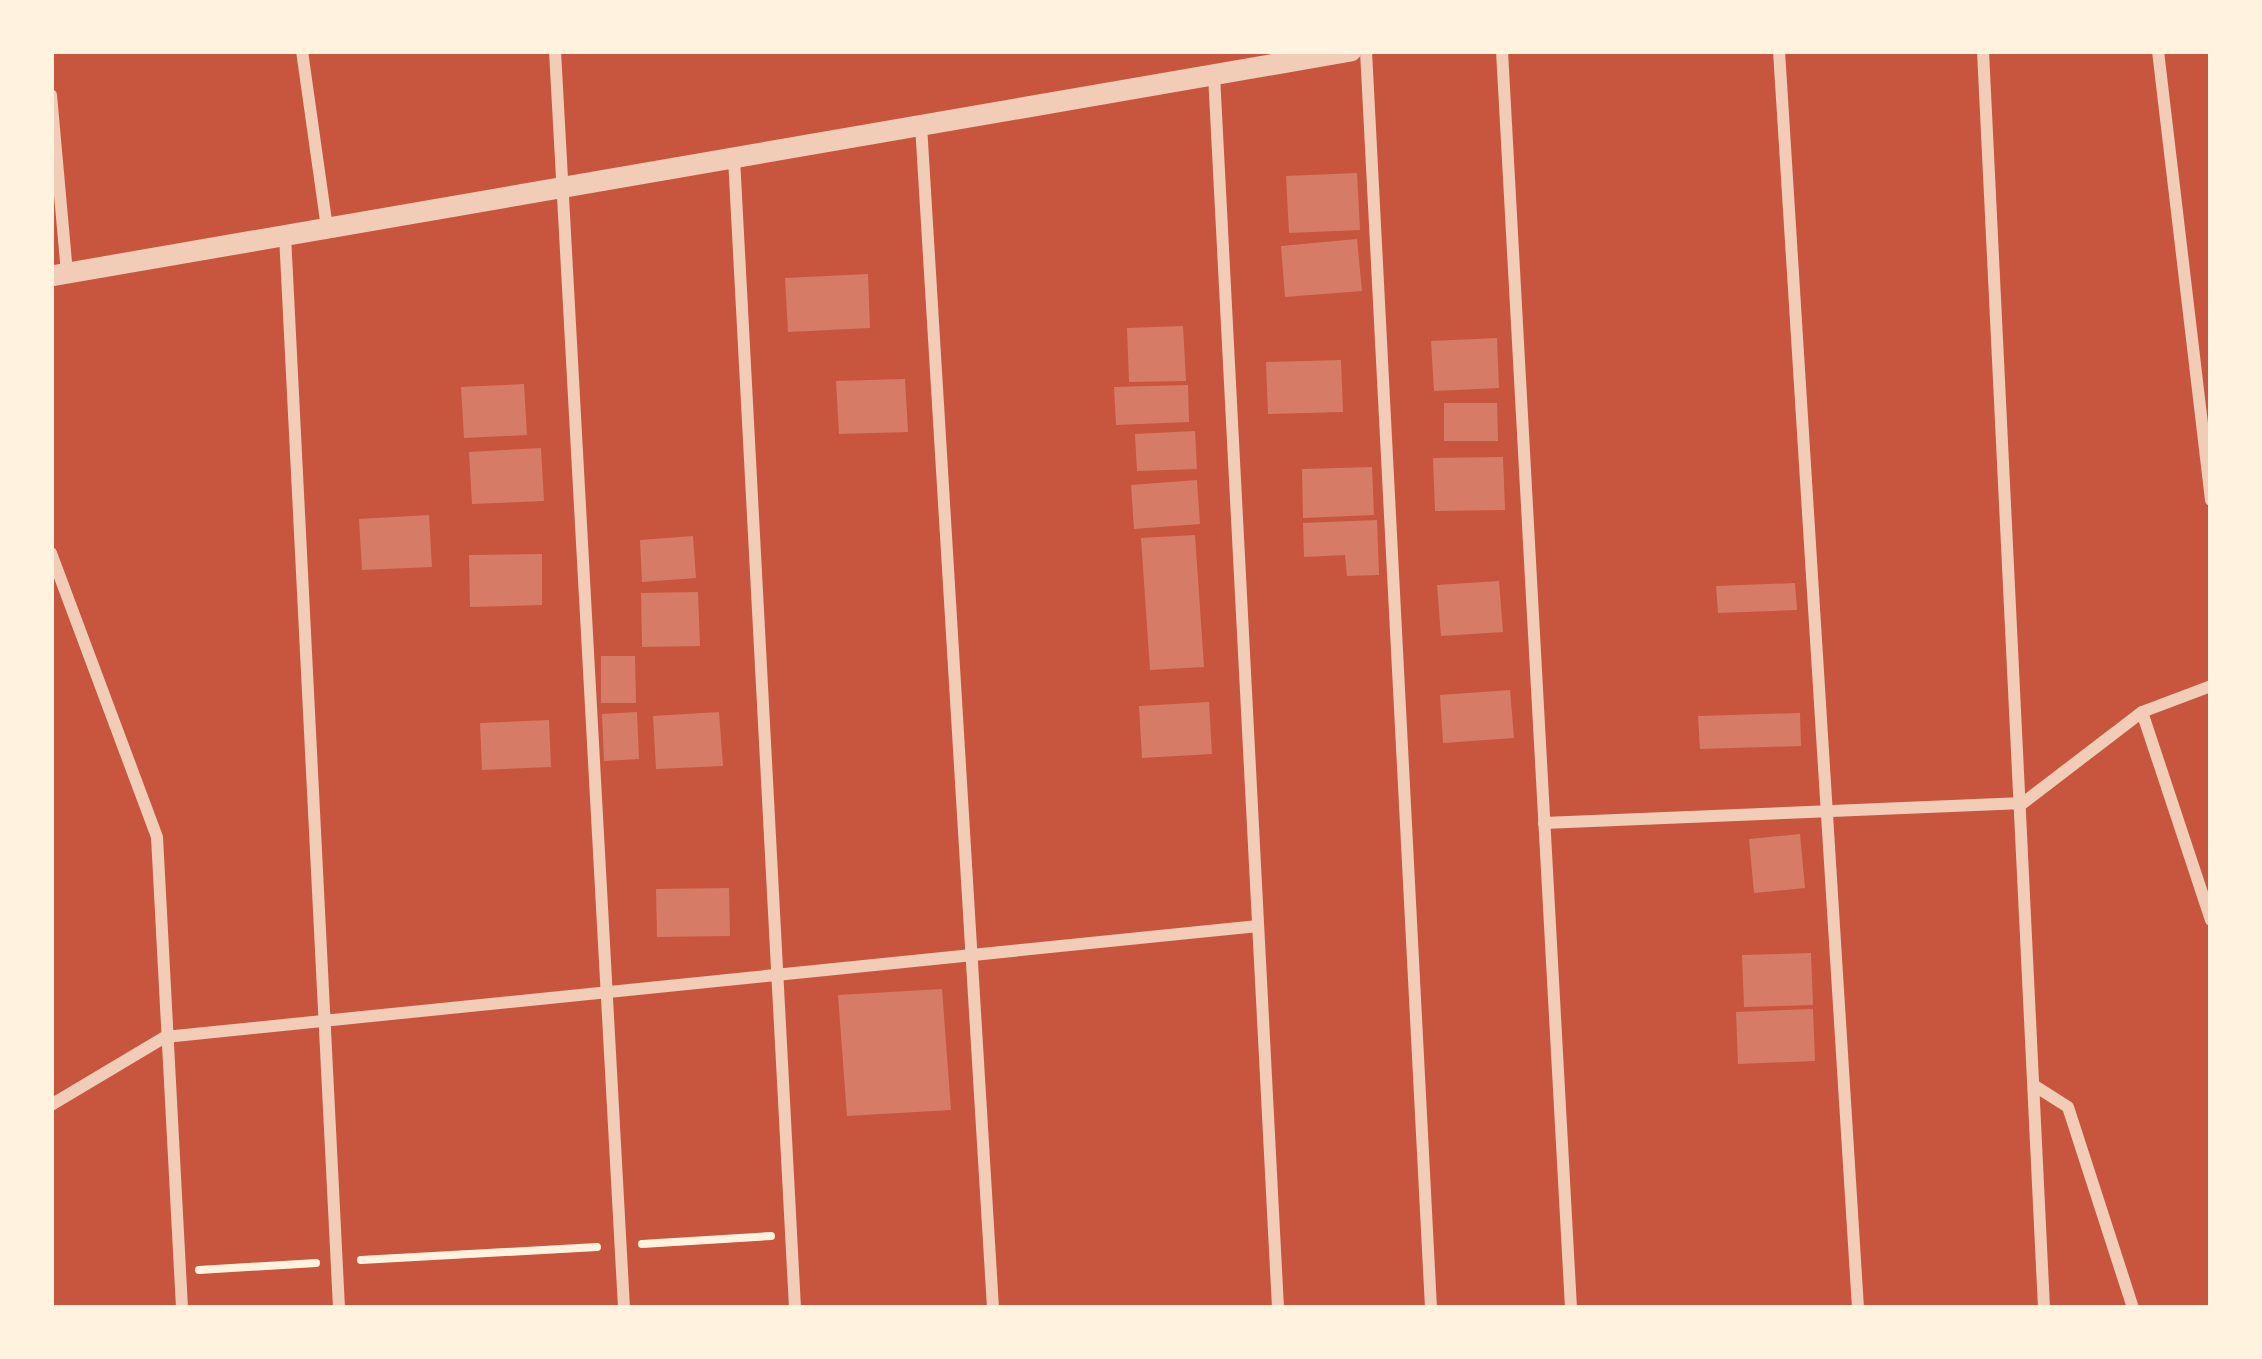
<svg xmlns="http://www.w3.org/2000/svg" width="2262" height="1359" font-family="Lora,serif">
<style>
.building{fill:#d67c66}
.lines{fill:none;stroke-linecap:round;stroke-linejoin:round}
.path{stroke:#fff3e0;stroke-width:8}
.minor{stroke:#f1ccb7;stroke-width:12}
.tertiary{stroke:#f1ccb7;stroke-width:21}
</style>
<rect width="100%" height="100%" fill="#c8553d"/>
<!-- building -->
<g class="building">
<path d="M1357,173L1360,230L1289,233L1286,176Z"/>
<path d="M1357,239L1362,291L1285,297L1281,246Z"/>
<path d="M868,274L870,328L788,332L785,278Z"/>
<path d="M1183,326L1186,381L1129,382L1127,328Z"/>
<path d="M1497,338L1499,388L1434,391L1431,341Z"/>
<path d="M1341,360L1343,412L1268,414L1266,362Z"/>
<path d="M905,379L908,432L839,434L836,381Z"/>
<path d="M524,384L527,435L464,438L461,387Z"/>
<path d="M1188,385L1189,422L1116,425L1114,387Z"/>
<path d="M1444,403H1497L1498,441H1444Z"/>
<path d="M1195,431L1197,469L1137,471L1135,434Z"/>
<path d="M541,448L544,501L472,504L469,452Z"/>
<path d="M1503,457L1505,510L1435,511L1433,458Z"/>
<path d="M1372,467L1374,515L1303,518L1302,469Z"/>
<path d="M1197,480L1200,524L1134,529L1131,485Z"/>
<path d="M429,515L432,567L362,570L359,519Z"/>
<path d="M1377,520L1379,575L1347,576L1345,555L1304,557L1303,523Z"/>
<path d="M1195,535L1204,667L1150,670L1141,538Z"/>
<path d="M693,536L696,578L642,582L640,540Z"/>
<path d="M542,554V605L470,607L469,555Z"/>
<path d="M1499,581L1503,632L1441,636L1437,585Z"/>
<path d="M1795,583L1797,610L1718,613L1716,586Z"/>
<path d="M698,592L700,646L642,647L641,593Z"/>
<path d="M601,656H635L636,703H601Z"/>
<path d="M1510,690L1514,738L1443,743L1440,695Z"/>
<path d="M1209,702L1212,754L1142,758L1139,706Z"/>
<path d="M637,712L639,759L604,761L602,714Z"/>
<path d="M719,712L723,766L656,769L653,716Z"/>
<path d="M1800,713L1801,746L1700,749L1698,716Z"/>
<path d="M549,720L551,767L482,770L480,723Z"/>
<path d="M1800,834L1805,888L1754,893L1749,839Z"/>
<path d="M729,888L730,936L657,937L656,889Z"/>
<path d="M1811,953L1813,1005L1744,1007L1742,955Z"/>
<path d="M942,989L951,1110L847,1116L838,995Z"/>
<path d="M1813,1009L1815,1061L1738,1064L1736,1012Z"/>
</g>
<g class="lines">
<!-- path -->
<g class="path">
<path d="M642,1244L771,1236"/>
<path d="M361,1260L597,1247"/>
<path d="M199,1270L316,1263"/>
</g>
<!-- minor -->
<g class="minor">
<path d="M302,51L327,228"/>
<path d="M555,51L624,1308"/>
<path d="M1366,51L1431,1308"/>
<path d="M1502,51L1571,1308"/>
<path d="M1779,51L1858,1308"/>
<path d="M1983,51L2044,1308"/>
<path d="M2158,51L2211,500"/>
<path d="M1214,75L1278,1308"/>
<path d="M51,95L67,273"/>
<path d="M921,125L993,1308"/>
<path d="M734,158L795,1308"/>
<path d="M285,235L339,1308"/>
<path d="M51,553L157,837L182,1308"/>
<path d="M2142,712L2211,920"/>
<path d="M2023,803L2142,712L2211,686"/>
<path d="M1544,823L2023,803"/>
<path d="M2035,1086L2068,1107L2133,1308"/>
<path d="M51,1105L165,1037L1258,926"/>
</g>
<!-- tertiary -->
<path class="tertiary" d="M51,276L1351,51"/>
</g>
<!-- border -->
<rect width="2262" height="1359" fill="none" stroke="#fff3e0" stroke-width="108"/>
</svg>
